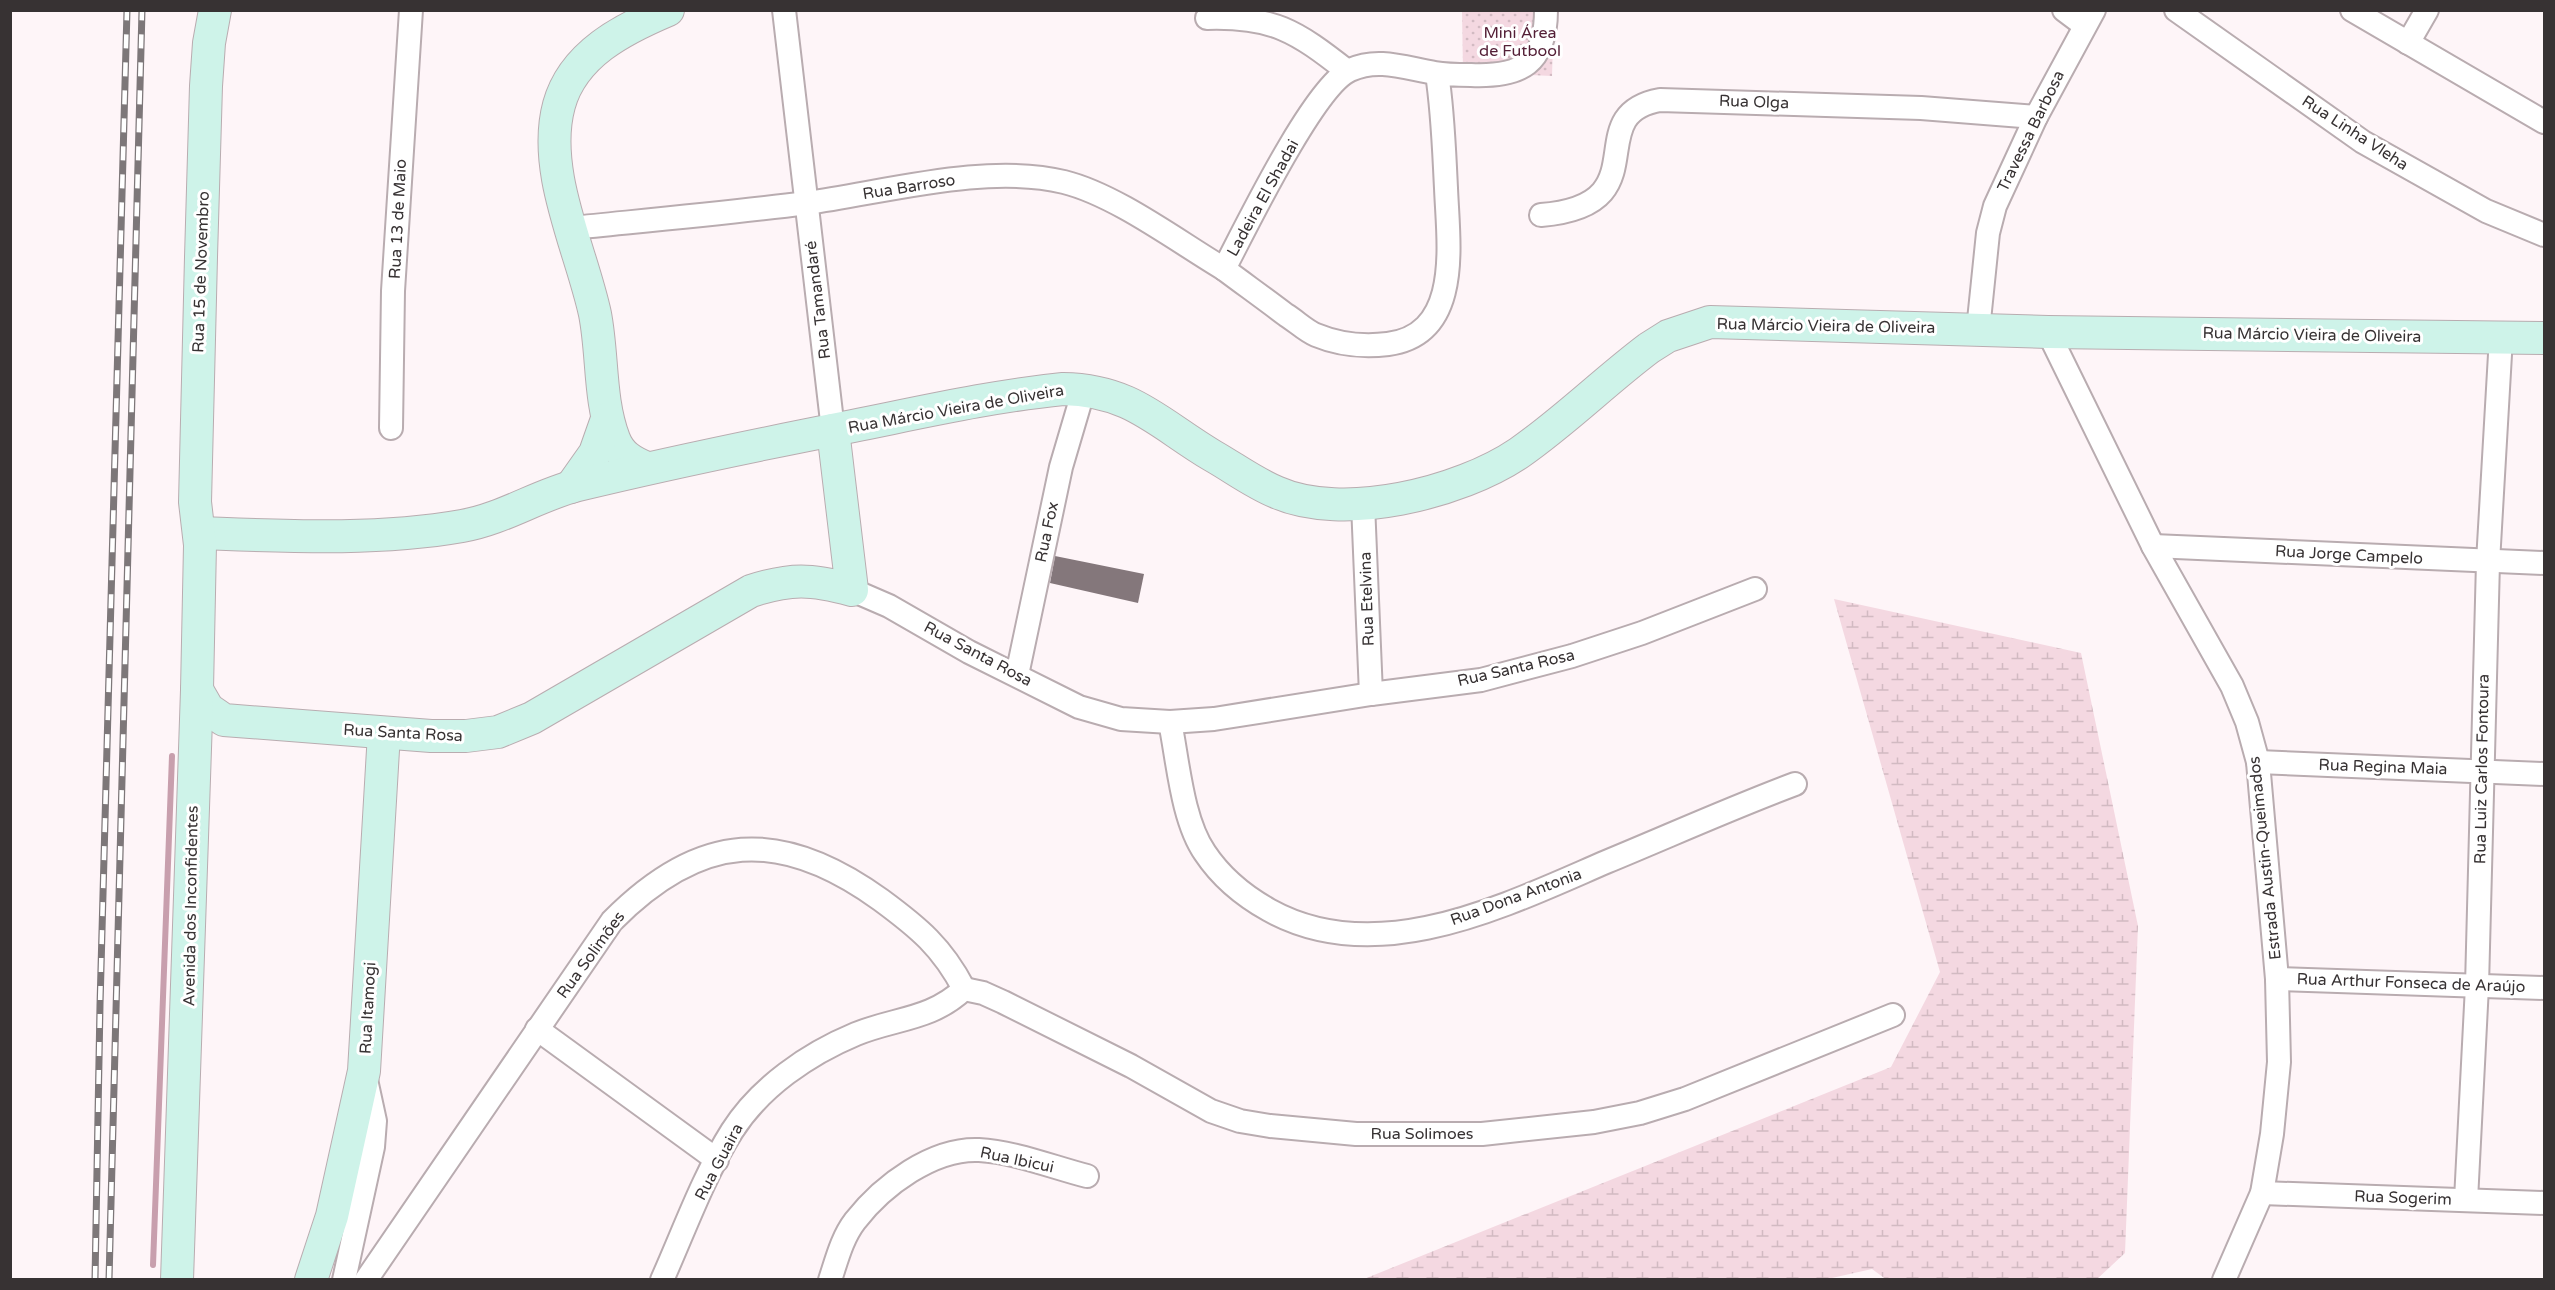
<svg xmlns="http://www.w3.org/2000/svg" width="2555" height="1290" font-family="'Varela Round',sans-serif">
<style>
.grass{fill:url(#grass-dots)}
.wetland{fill:url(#wetland-marsh)}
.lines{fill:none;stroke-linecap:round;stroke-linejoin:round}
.stream{stroke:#c89fad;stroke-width:6}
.building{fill:#84777b}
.street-casing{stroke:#b9acb0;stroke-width:26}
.secondary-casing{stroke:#b9acb0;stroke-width:34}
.street{stroke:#fff;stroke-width:22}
.secondary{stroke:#cef3e9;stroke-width:32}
.rail-casing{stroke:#7d7779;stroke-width:7}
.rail{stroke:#fff;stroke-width:4.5;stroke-dasharray:14;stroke-linecap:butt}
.labels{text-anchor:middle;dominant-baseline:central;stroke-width:6;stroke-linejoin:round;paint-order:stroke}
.park-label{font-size:16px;fill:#542037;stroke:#fff}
.street-label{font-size:16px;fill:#373233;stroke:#fff}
</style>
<defs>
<pattern id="grass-dots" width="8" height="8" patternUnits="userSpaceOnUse" patternTransform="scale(1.5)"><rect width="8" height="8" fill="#f4d8e1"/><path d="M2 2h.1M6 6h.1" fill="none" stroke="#d2bac2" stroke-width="1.8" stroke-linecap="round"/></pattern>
<pattern id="wetland-marsh" width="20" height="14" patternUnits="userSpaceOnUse" patternTransform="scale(1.5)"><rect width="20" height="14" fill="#f4d8e1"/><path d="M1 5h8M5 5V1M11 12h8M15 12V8" fill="none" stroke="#d2bac2"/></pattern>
</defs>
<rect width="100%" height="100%" fill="#fef5f8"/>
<!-- grass -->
<path class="grass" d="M1462,11H1554L1552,76L1463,72Z"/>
<!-- wetland -->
<path class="wetland" d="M1834,599L2081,653L2138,926L2125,1253L2096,1280H1887L1872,1269L1823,1280L1364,1279L1891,1067L1940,972Z"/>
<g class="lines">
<!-- stream -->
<path class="stream" d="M153,1265L172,756"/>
</g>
<!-- building -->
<path class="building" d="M1055,556L1144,574L1138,603L1050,583Z"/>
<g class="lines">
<!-- street casing -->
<g class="street-casing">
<g id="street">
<path d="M784,10L833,430"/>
<path d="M2064,10L2084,25"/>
<path d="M2176,10L2363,142L2486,211L2544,235"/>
<path d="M2352,10L2544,122"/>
<path d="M1207,18C1273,16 1296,31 1347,71"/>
<path d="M2408,43L2427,10"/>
<path d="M1437,74C1443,112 1444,150 1446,188C1448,242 1463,334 1388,344C1363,347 1340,345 1316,335C1306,331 1296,321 1286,315C1265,299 1244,284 1224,269C1245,229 1314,86 1350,70C1378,57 1405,68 1435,73C1446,75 1459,75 1471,75C1521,77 1546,64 1546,10"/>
<path d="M1541,215C1663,205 1577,115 1660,100L1921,108L2036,117"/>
<path d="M572,228C651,220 729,213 807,203C886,192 987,163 1064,182C1116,195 1177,241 1224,269"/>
<path d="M1978,330L1988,233L1995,206L2036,117L2094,10"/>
<path d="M2048,332L2153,546L2232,686L2247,722L2258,762L2277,979L2279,1062L2272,1134L2262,1193L2224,1280"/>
<path d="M391,428L393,291L411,10"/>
<path d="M1363,504L1371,694"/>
<path d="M2153,546L2544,563"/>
<path d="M852,590L889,606L969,652L1079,707L1121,719L1170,722L1214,719L1371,694L1481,680L1572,656L1642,633L1755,589"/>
<path d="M1017,675L1061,467L1084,389"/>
<path d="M1170,722C1178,761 1182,820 1205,853C1221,877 1244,896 1269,910C1377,970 1504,906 1606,862C1669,836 1731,808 1795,784"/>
<path d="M2258,762L2544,774"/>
<path d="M2277,979L2544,988"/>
<path d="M964,989L983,993L1003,1002L1131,1066L1211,1111L1240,1121L1270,1126L1356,1134H1482L1594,1122L1640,1113L1685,1099L1893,1015"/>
<path d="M537,1029L717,1160"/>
<path d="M2262,1193L2544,1203"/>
<path d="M2466,1200L2477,986L2488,562L2501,337"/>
<path d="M344,1280L373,1147L375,1121L365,1075"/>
<path d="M366,1280L612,921C700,832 780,827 881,900C919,928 942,947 964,989"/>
<path d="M662,1280C684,1231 703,1177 732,1131C760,1087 808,1054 856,1034C895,1018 931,1020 964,989"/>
<path d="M830,1280C837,1259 842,1238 855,1221C883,1185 933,1148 979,1150C1015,1152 1052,1167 1087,1176"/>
</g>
</g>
<!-- secondary casing -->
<g class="secondary-casing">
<g id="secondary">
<path d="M647,468C632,462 620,455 614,439C599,400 603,355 595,314C581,249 541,171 559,105C573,54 623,29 668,10"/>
<path d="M571,487L595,453L607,419"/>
<path d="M199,533C285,536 377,541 462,526C503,519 538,495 578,485C669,463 761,444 853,426C923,412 993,396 1063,389C1132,390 1159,424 1213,456C1234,468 1254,483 1276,492C1343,522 1460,493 1519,453C1565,421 1605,381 1649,348L1668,336L1710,322L2048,332L2544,338"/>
<path d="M197,690L208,709L224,720L431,736H466L498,732L532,718L751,591C791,578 811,579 852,590L833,430"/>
<path d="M177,1280L197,690L200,545L195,502L201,257L206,86L209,43L215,10"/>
<path d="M311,1280L332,1216L364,1071L384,733"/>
</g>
</g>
<!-- street -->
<use href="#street" class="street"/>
<!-- secondary -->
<use href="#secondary" class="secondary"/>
<!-- rail casing -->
<g class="rail-casing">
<g id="rail">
<path d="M95,1280L100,1005L127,10"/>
<path d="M109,1280L142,10"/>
</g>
</g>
<!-- rail -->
<use href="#rail" class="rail"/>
</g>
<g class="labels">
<!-- park labels -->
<g class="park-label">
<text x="1520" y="33">Mini Área<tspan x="1520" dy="18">de Futbool</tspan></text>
</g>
<!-- street labels -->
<g class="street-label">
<text transform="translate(1754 102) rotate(2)">Rua Olga</text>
<text transform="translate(2031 131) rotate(-64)">Travessa Barbosa</text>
<text transform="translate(2355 133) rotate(33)">Rua Linha Vleha</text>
<text transform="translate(909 187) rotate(-9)">Rua Barroso</text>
<text transform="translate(1263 198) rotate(-61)">Ladeira El Shadai</text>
<text transform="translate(398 219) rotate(-87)">Rua 13 de Maio</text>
<text transform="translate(201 272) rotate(-88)">Rua 15 de Novembro</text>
<text transform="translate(818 300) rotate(-97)">Rua Tamandaré</text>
<text transform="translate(1826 326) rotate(1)">Rua Márcio Vieira de Oliveira</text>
<text transform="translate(2312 335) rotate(1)">Rua Márcio Vieira de Oliveira</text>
<text transform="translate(956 409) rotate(-10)">Rua Márcio Vieira de Oliveira</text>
<text transform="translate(1047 532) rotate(-78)">Rua Fox</text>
<text transform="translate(2349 555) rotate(3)">Rua Jorge Campelo</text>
<text transform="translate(1367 599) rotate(-92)">Rua Etelvina</text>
<text transform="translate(978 654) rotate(28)">Rua Santa Rosa</text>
<text transform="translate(1516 668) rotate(-13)">Rua Santa Rosa</text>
<text transform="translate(403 733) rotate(3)">Rua Santa Rosa</text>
<text transform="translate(2383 767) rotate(2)">Rua Regina Maia</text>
<text transform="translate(2482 769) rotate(-89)">Rua Luiz Carlos Fontoura</text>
<text transform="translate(2265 858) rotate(-96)">Estrada Austin-Queimados</text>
<text transform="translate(1516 897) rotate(-20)">Rua Dona Antonia</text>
<text transform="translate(191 906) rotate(-89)">Avenida dos Inconfidentes</text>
<text transform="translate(591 955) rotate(-54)">Rua Solimões</text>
<text transform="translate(2411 983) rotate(2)">Rua Arthur Fonseca de Araújo</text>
<text transform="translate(368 1008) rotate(-87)">Rua Itamogi</text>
<text x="1422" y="1134">Rua Solimoes</text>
<text transform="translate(1017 1160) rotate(12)">Rua Ibicui</text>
<text transform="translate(719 1162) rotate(-62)">Rua Guaira</text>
<text transform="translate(2403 1198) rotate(2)">Rua Sogerim</text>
</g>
</g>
<!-- border -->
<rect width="2555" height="1290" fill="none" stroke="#373233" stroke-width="24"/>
</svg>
